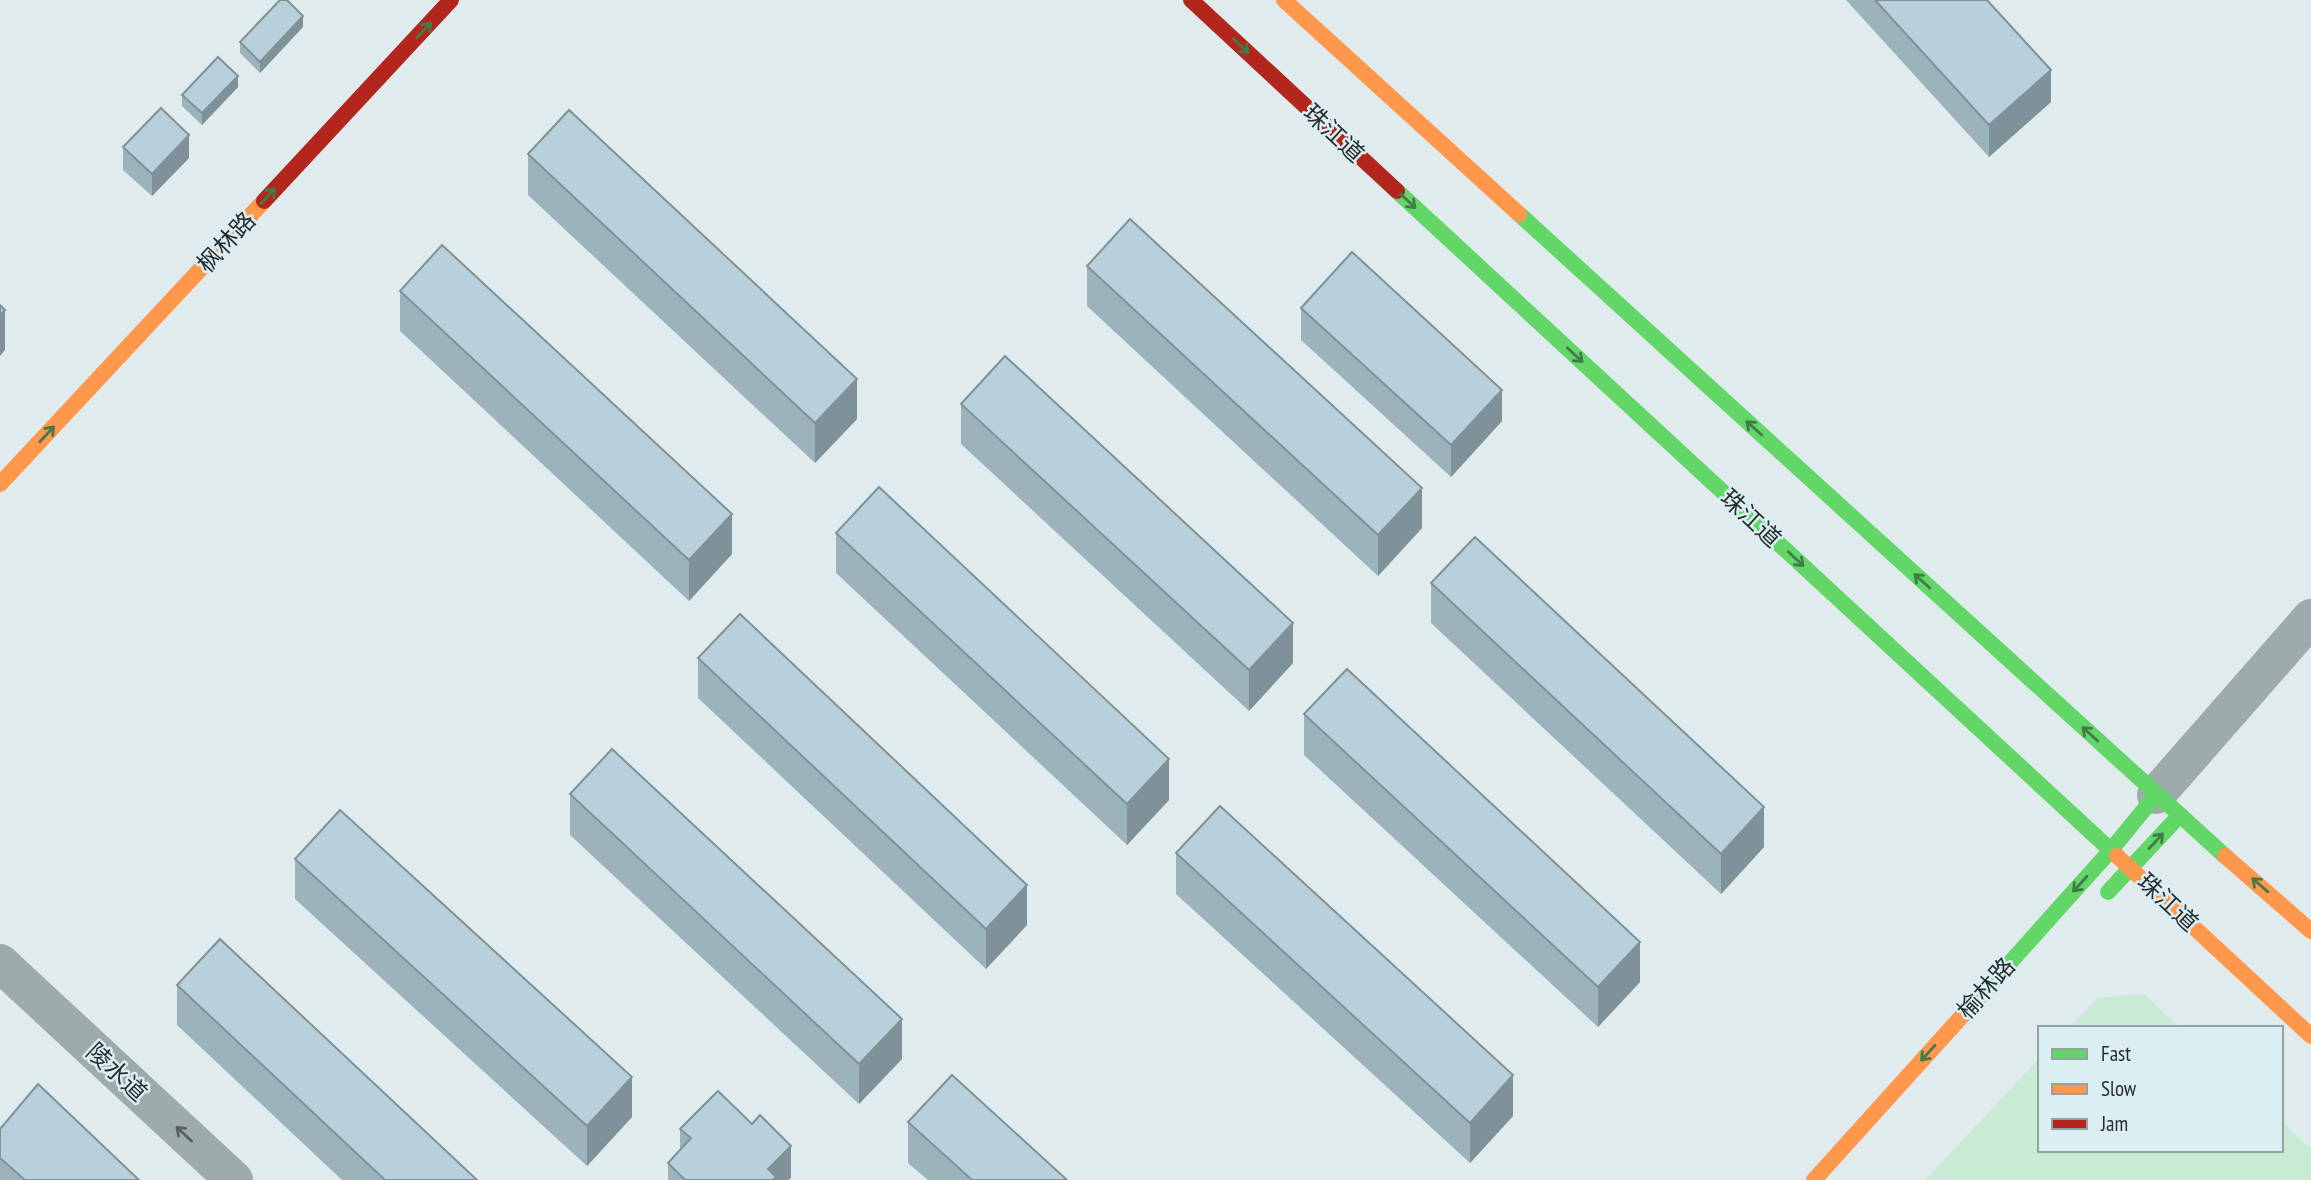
<svg xmlns="http://www.w3.org/2000/svg" width="2311" height="1180" font-family="'PT Sans Narrow','Noto Sans SC',sans-serif">
<style>
.green{fill:#c9ead5}
.lines{fill:none;stroke-linecap:round;stroke-linejoin:round}
.street{stroke:#9dacaa;stroke-width:38}
.fast{stroke:#63d668;stroke-width:16}
.slow{stroke:#ff974d;stroke-width:16}
.jam{stroke:#b3261e;stroke-width:16}
.wall{fill:#9db3bc}
.shaded-wall{fill:#809299}
.building{fill:#b7d0db;stroke:#809299;stroke-width:2}
.oneway{stroke:#427a49}
.oneway2{stroke:#566060}
.labels{text-anchor:middle;dominant-baseline:central;stroke-width:5;stroke-linejoin:round;paint-order:stroke}
.street-label{font-size:24px;fill:#272e2f;stroke:#dbeff2}
</style>
<rect width="100%" height="100%" fill="#e0ebed"/>
<!-- green -->
<g class="green">
<path d="M2144,994L2180,1028H2069L2097,998Z"/>
<path d="M2040,1058V1150H2281V1121L2311,1149V1180H1925Z"/>
</g>
<g class="lines">
<!-- street -->
<g class="street">
<path d="M2156,795L2311,618"/>
<path d="M0,963L234,1180"/>
</g>
<!-- fast -->
<g class="fast">
<path d="M1397,191L2117,856"/>
<path d="M1519,214L2225,856"/>
<path d="M2108,892L2180,815"/>
<path d="M1972,1005L2111,850L2156,795"/>
</g>
<!-- slow -->
<g class="slow">
<path d="M1284,0L1519,214"/>
<path d="M0,484L264,201"/>
<path d="M2117,856L2311,1036"/>
<path d="M2225,856L2311,931"/>
<path d="M1814,1180L1972,1005"/>
</g>
<!-- jam -->
<g class="jam">
<path d="M1191,0L1397,191"/>
<path d="M264,201L451,0"/>
</g>
</g>
<!-- wall -->
<g class="wall">
<path d="M1846,0H1987L2051,102L1989,157Z"/>
<path d="M303,27L260,73L240,53V42Z"/>
<path d="M238,87L202,125L182,106V95Z"/>
<path d="M123,147L189,158L152,196L123,170Z"/>
<path d="M528,154L857,419L815,463L528,195Z"/>
<path d="M1087,266L1422,528L1378,576L1087,306Z"/>
<path d="M400,291L732,554L689,601L400,331Z"/>
<path d="M1301,308L1502,421L1451,477L1301,340Z"/>
<path d="M961,404L1293,663L1249,711L961,444Z"/>
<path d="M836,533L1169,800L1127,845L836,573Z"/>
<path d="M1431,583L1764,847L1721,894L1431,623Z"/>
<path d="M698,658L1027,925L986,969L698,698Z"/>
<path d="M1304,714L1640,982L1598,1027L1304,755Z"/>
<path d="M570,794L902,1059L859,1104L570,835Z"/>
<path d="M1176,853L1513,1116L1470,1163L1176,894Z"/>
<path d="M295,859L632,1117L587,1166L295,899Z"/>
<path d="M177,985L477,1180H342L177,1025Z"/>
<path d="M908,1122L1067,1180H928L908,1163Z"/>
<path d="M0,1129L139,1180H0Z"/>
<path d="M680,1129L791,1178L788,1180H668V1163L680,1150Z"/>
</g>
<!-- shaded-wall -->
<g class="shaded-wall">
<path d="M303,16V27L260,73V62Z"/>
<path d="M2051,70V102L1989,157V125Z"/>
<path d="M238,76V87L202,125V113Z"/>
<path d="M189,135V158L152,196V174Z"/>
<path d="M5,310V350L0,356V315Z"/>
<path d="M857,379V419L815,463V423Z"/>
<path d="M1502,390V421L1451,477V445Z"/>
<path d="M1422,488V528L1378,576V535Z"/>
<path d="M732,514V554L689,601V560Z"/>
<path d="M1293,623V663L1249,711V670Z"/>
<path d="M1169,759V800L1127,845V804Z"/>
<path d="M1764,807V847L1721,894V854Z"/>
<path d="M1027,885V925L986,969V929Z"/>
<path d="M1640,942V982L1598,1027V987Z"/>
<path d="M902,1019V1059L859,1104V1064Z"/>
<path d="M1513,1075V1116L1470,1163V1123Z"/>
<path d="M632,1077V1117L587,1166V1126Z"/>
<path d="M791,1146V1178L788,1180H768V1169Z"/>
</g>
<!-- building -->
<g class="building">
<path d="M280,0H287L303,16L260,62L240,42Z"/>
<path d="M1875,0H1987L2051,70L1989,125Z"/>
<path d="M218,57L238,76L202,113L182,95Z"/>
<path d="M161,108L189,135L152,174L123,147Z"/>
<path d="M569,110L857,379L815,423L528,154Z"/>
<path d="M1130,219L1422,488L1378,535L1087,266Z"/>
<path d="M442,245L732,514L689,560L400,291Z"/>
<path d="M1352,252L1502,390L1451,445L1301,308Z"/>
<path d="M0,305L5,310L0,315Z"/>
<path d="M1005,356L1293,623L1249,670L961,404Z"/>
<path d="M879,487L1169,759L1127,804L836,533Z"/>
<path d="M1475,537L1764,807L1721,854L1431,583Z"/>
<path d="M740,614L1027,885L986,929L698,658Z"/>
<path d="M1347,669L1640,942L1598,987L1304,714Z"/>
<path d="M612,749L902,1019L859,1064L570,794Z"/>
<path d="M1220,806L1513,1075L1470,1123L1176,853Z"/>
<path d="M340,810L632,1077L587,1126L295,859Z"/>
<path d="M220,939L477,1180H385L177,985Z"/>
<path d="M952,1075L1067,1180H972L908,1122Z"/>
<path d="M38,1084L139,1180H25L0,1158V1129Z"/>
<path d="M718,1091L752,1124L760,1115L791,1146L768,1169L776,1177L773,1180H685L668,1163L691,1138L680,1129Z"/>
</g>
<!-- one-way arrows -->
<defs><path id="oneway-shaft" d="M-6 0H5M1.5-3L5.5 0L1.5 3" fill="none" stroke-width="1.6" stroke-linecap="round" stroke-linejoin="round" transform="scale(1.75)"/></defs>
<g class="oneway">
<use href="#oneway-shaft" transform="translate(424 30) rotate(-47)"/>
<use href="#oneway-shaft" transform="translate(1241 46) rotate(43)"/>
<use href="#oneway-shaft" transform="translate(268 196) rotate(-47)"/>
<use href="#oneway-shaft" transform="translate(1408 201) rotate(43)"/>
<use href="#oneway-shaft" transform="translate(1575 355) rotate(43)"/>
<use href="#oneway-shaft" transform="translate(1754 428) rotate(-138)"/>
<use href="#oneway-shaft" transform="translate(47 434) rotate(-47)"/>
<use href="#oneway-shaft" transform="translate(1796 559) rotate(43)"/>
<use href="#oneway-shaft" transform="translate(1922 581) rotate(-138)"/>
<use href="#oneway-shaft" transform="translate(2090 734) rotate(-138)"/>
<use href="#oneway-shaft" transform="translate(2156 841) rotate(-47)"/>
<use href="#oneway-shaft" transform="translate(2080 884) rotate(132)"/>
<use href="#oneway-shaft" transform="translate(2260 885) rotate(-139)"/>
<use href="#oneway-shaft" transform="translate(1928 1053) rotate(132)"/>
</g>
<use class="oneway2" href="#oneway-shaft" transform="translate(184 1134) rotate(-137)"/>
<g class="labels">
<!-- street labels -->
<g class="street-label">
<text transform="translate(1334 133) rotate(43)">珠江道</text>
<text transform="translate(226 242) rotate(-47)">枫林路</text>
<text transform="translate(1751 518) rotate(43)">珠江道</text>
<text transform="translate(2168 902) rotate(43)">珠江道</text>
<text transform="translate(1986 988) rotate(-48)">榆林路</text>
<text transform="translate(117 1072) rotate(43)">陵水道</text>
</g>
</g>
<!-- legend -->
<rect x="2038" y="1026" width="245" height="126" fill="#dbeff2" stroke="#93a2a4" stroke-width="2"/>
<rect x="2052" y="1049" width="35" height="10" fill="#63d668" stroke="#93a2a4" stroke-width="2"/>
<text x="2101" y="1061" font-size="21" fill="#272e2f">Fast</text>
<rect x="2052" y="1084" width="35" height="10" fill="#ff974d" stroke="#93a2a4" stroke-width="2"/>
<text x="2101" y="1096" font-size="21" fill="#272e2f">Slow</text>
<rect x="2052" y="1119" width="35" height="10" fill="#b3261e" stroke="#93a2a4" stroke-width="2"/>
<text x="2101" y="1131" font-size="21" fill="#272e2f">Jam</text>
</svg>
